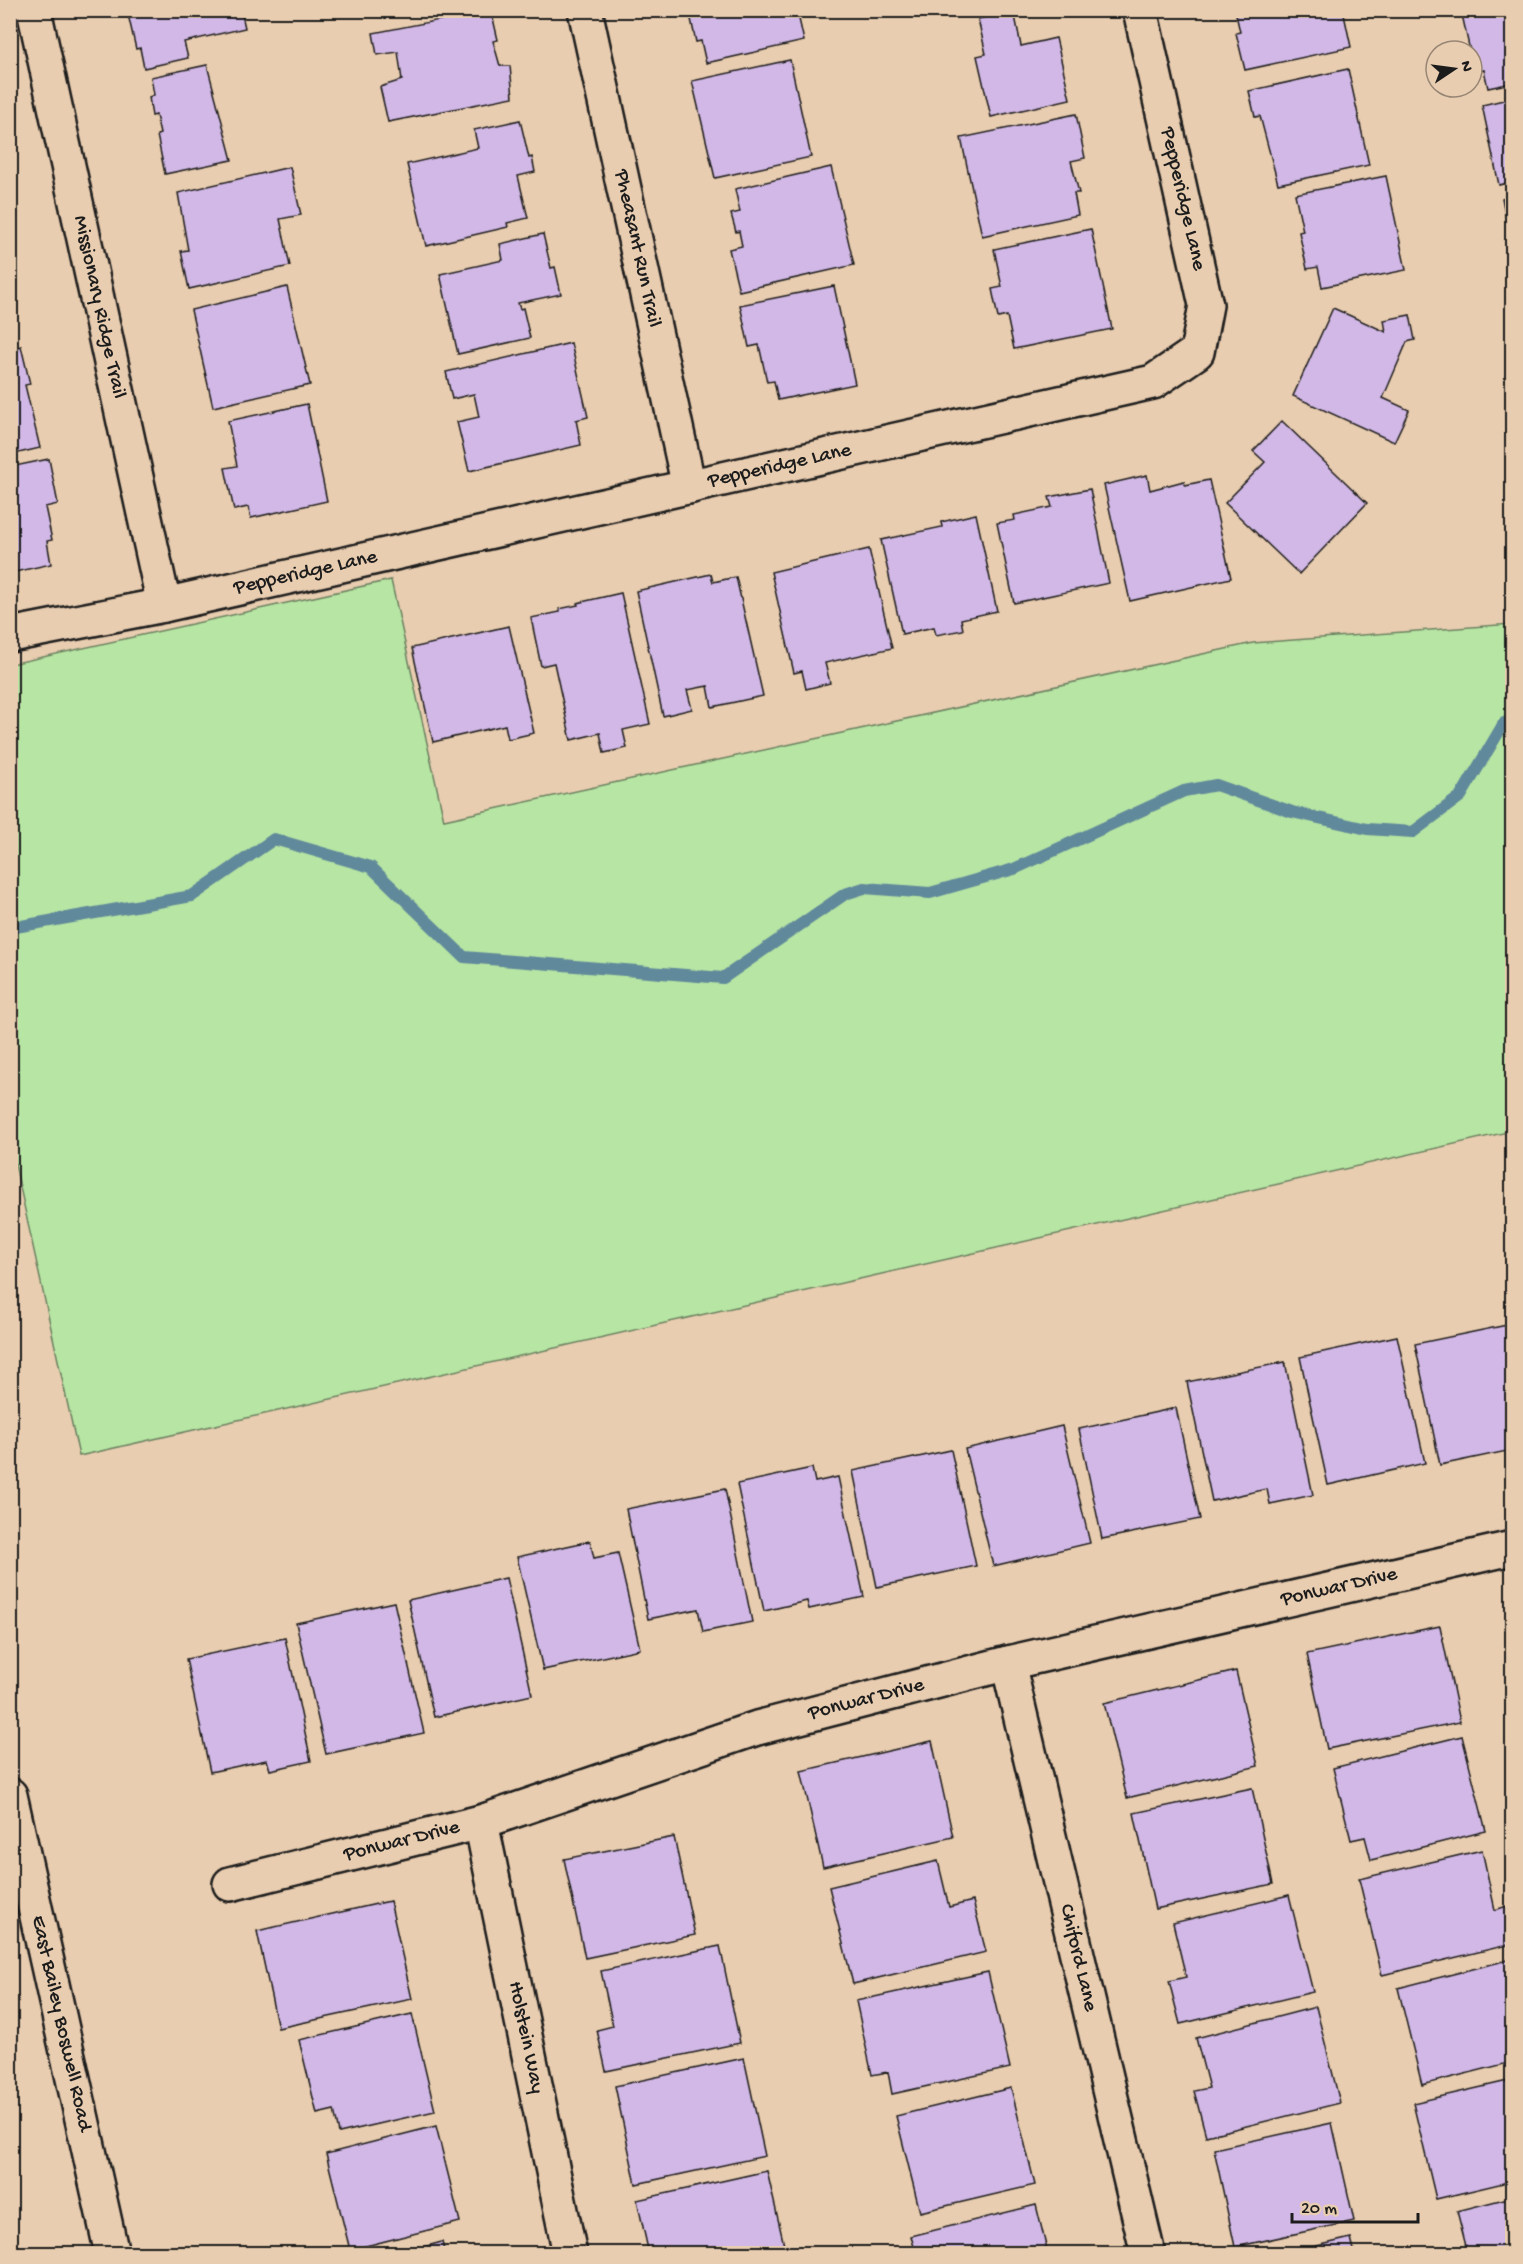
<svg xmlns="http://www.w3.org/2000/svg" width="1523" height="2264" font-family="'Gochi Hand',sans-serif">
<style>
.green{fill:#b7e5a3;stroke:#6a8060;stroke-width:1.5}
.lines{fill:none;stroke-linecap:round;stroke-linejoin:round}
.stream{stroke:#60899b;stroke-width:12}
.building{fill:#d2b8e6;stroke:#1c1c1c;stroke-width:1.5}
.minor-casing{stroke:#1c1c1c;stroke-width:38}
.minor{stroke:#e9cdb0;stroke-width:33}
.labels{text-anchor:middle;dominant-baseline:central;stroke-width:5;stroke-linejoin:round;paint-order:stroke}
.street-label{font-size:21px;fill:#1c1c1c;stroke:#e9cdb0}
</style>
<rect width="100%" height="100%" fill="#e9cdb0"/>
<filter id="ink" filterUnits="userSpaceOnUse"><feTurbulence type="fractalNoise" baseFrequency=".0167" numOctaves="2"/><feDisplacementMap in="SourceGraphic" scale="12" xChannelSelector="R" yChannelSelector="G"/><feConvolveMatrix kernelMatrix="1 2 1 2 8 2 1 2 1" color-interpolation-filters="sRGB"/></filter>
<g filter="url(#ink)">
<!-- green -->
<path class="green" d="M391,580L444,820L1253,643L1512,624V1131L79,1456L11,1146V664Z"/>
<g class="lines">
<!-- stream -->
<path class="stream" d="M10,928L192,896L274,839L371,867L464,957L723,978L845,894L864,888L930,893L1014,869L1184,791L1216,785L1292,812L1367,829L1413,832L1461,796L1504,723L1512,720"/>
</g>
<!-- building -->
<g class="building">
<path d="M127,10H241L245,28L184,42L188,58L144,68L140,48L136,49Z"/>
<path d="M380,10H410L381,17Z"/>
<path d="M491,10L498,40L493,41L500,66H510L513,97L388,122L380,87L402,80L398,52L377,55L373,33Z"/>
<path d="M689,10H797L804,41L706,63L701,41L696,42Z"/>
<path d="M1235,10H1316L1318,16L1343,10L1351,47L1245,70L1236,33L1240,32Z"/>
<path d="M1461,10H1512V83L1488,88L1484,70L1475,72L1472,51H1470Z"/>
<path d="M1014,11L1021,46L1056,38L1070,99L991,117L977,56L986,54L978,19Z"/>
<path d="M790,60L811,157L715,178L692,81Z"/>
<path d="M207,65L232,160L165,174L157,135L160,134L156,115L152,116L149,97L154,95L151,77Z"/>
<path d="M1348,69L1369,165L1278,184L1260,116L1255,117L1249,91Z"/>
<path d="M1512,98V182L1499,185L1482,105Z"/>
<path d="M1076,114L1085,158L1071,161L1079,193H1074L1078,215L982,236L961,138Z"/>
<path d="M520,120L529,158L532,157L535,172L518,176L528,218L507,223L508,227L426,246L407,164L478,148L474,130Z"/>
<path d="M290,167L301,215L280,219L290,266L189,289L181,251L188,250L178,193Z"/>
<path d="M831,167L854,265L739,291L729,249L742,246L739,231L736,232L731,214L740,212L735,189Z"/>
<path d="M1386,176L1406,270L1322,287L1318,267L1307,269L1299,232L1303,231L1295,194Z"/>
<path d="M1512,195V233L1509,234L1502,198Z"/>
<path d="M1091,229L1112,329L1014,349L1007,316L998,318L992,289L1002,287L994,249Z"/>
<path d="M543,234L551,268L555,267L561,294L518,303L520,309L523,308L530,338L458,354L440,274L503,260L500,244Z"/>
<path d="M834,286L855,384L778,400L774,381L767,382L759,345L749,347L740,305Z"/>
<path d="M287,287L310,385L213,407L191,310Z"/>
<path d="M1333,308L1386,332L1384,320L1410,315L1415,340L1407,342L1383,398L1409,410L1394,442L1293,396Z"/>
<path d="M571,343L588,417L576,420L581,445L469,471L457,422L479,417L474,394L452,399L446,372Z"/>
<path d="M21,346L30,384L25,385L40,448L10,455V349Z"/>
<path d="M307,404L327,501L251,518L248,507L234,510L225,468L237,466L228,421Z"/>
<path d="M1282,421L1367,503L1299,574L1225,503L1265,462L1253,451Z"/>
<path d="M49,459L58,504L45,507L52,540L47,541L51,564L10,573V467Z"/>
<path d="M1147,475L1150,490L1184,481L1185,485L1209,480L1231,578L1130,601L1104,485Z"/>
<path d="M1090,489L1109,583L1014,603L997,523L1015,520L1014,515L1052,507L1049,497Z"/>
<path d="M976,514L997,611L961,619L963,630L936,635L934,627L902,634L881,540L942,527L941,522Z"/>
<path d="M869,549L892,648L825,663L830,683L806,689L802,671L794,673L771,572Z"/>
<path d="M711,574L713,582L736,577L763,696L712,707L708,686L687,690L692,709L663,716L636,591Z"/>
<path d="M621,593L650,724L623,730L627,748L604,753L600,733L571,740L554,663L541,666L531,618L560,612L559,609L578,605L577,603Z"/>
<path d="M509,626L534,733L508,739L505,725L433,742L412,648Z"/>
<path d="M1512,1324V1450L1440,1465L1415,1344Z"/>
<path d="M1397,1336L1425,1463L1328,1485L1300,1357Z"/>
<path d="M1285,1362L1313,1495L1270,1504L1267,1489L1212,1501L1187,1382Z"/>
<path d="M1176,1408L1200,1519L1102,1539L1079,1429Z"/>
<path d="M1062,1426L1090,1543L993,1566L965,1449Z"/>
<path d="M951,1450L976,1566L877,1587L853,1471Z"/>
<path d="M812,1468L815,1482L838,1477L864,1597L809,1609L807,1601L764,1611L737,1484Z"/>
<path d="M725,1489L752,1622L703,1632L698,1609L648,1619L626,1509Z"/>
<path d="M590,1541L594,1558L618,1553L640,1649L543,1670L517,1557Z"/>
<path d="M506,1578L532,1695L434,1717L408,1600Z"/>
<path d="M394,1602L424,1733L326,1754L296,1623Z"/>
<path d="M1440,1626L1460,1722L1327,1749L1307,1654Z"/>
<path d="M285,1638L311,1761L270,1770L267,1760L210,1772L186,1659Z"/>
<path d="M1236,1671L1258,1766L1127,1798L1104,1703Z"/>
<path d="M1462,1736L1486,1831L1371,1860L1365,1837L1351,1840L1333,1768Z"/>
<path d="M932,1741L953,1837L823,1867L801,1771Z"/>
<path d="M1252,1788L1273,1884L1155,1909L1134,1813Z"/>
<path d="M674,1837L695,1935L585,1958L564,1859Z"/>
<path d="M1482,1850L1495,1910L1507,1906L1512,1930V1944L1382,1975L1359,1879Z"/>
<path d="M938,1861L949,1907L973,1901L986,1952L853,1984L829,1887Z"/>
<path d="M1289,1895L1313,1992L1180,2024L1169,1981L1186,1977L1173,1923Z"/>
<path d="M390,1901L412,1999L278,2028L257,1931Z"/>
<path d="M720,1946L740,2043L606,2071L597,2030L613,2026L601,1971Z"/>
<path d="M1512,1959V2062L1422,2085L1398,1988Z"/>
<path d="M988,1972L1010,2068L892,2094L888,2072L872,2075L856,2001Z"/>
<path d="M1316,2007L1340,2103L1206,2136L1194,2091L1209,2088L1196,2038Z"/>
<path d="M412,2014L435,2111L339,2133L334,2110L317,2114L299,2040Z"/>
<path d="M744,2058L765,2156L636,2184L615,2086Z"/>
<path d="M1512,2080V2181L1436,2199L1413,2103Z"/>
<path d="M1011,2088L1035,2185L920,2212L896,2116Z"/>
<path d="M1332,2123L1354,2221L1235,2247L1214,2149Z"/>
<path d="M436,2126L460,2222L350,2250L326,2154Z"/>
<path d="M767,2171L786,2254H649L637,2200Z"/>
<path d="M1512,2197V2254H1468L1457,2211Z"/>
<path d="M1036,2205L1048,2254H916L911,2236Z"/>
<path d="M1351,2238L1355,2254H1283Z"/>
<path d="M442,2242L445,2254H397Z"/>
</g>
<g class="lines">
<!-- minor casing -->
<g class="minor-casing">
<g id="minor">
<path id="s1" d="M34,10L164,605"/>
<path id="s2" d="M585,10L689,487"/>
<path id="s3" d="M10,635L164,605L1153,382L1197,352L1206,305L1140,10"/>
<path id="s4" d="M1008,1663L1148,2254"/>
<path id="s5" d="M10,1795L112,2254"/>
<path id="s6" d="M481,1822L570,2254"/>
<path id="s7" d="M230,1884L481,1822L757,1728L1008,1663L1512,1548"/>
</g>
</g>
<!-- minor -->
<use href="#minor" class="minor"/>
</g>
</g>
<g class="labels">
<!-- street labels -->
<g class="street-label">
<text transform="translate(1182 199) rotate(77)">Pepperidge Lane</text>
<text stroke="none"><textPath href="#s2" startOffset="244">Pheasant Run Trail</textPath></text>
<text stroke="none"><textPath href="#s1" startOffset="304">Missionary Ridge Trail</textPath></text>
<text stroke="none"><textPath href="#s3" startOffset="788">Pepperidge Lane</textPath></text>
<text stroke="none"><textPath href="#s3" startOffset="302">Pepperidge Lane</textPath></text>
<text stroke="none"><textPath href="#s7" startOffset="1149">Ponwar Drive</textPath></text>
<text stroke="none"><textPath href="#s7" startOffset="663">Ponwar Drive</textPath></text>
<text stroke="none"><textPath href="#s7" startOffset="177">Ponwar Drive</textPath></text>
<text stroke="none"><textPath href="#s4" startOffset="303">Chiford Lane</textPath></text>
<text stroke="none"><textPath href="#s5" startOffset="234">East Bailey Boswell Road</textPath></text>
<text stroke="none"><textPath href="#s6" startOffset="220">Holstein Way</textPath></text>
</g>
</g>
<!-- margin -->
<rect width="1523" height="2264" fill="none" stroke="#e9cdb0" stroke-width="36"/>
<rect x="18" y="18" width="1487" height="2228" fill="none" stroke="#1c1c1c" stroke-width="2" filter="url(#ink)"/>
<!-- north arrow -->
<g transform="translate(1454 69) rotate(77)"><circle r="28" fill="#e9cdb0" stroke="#978675" stroke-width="1.5"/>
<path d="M0-4.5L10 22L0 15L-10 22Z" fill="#1c1c1c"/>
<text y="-9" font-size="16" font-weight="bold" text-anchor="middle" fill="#1c1c1c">N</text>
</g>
<!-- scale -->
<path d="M1292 2213v9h126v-9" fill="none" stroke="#1c1c1c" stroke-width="3"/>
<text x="1301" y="2213" font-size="18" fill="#1c1c1c" stroke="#e9cdb0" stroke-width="4.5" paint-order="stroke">20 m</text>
</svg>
